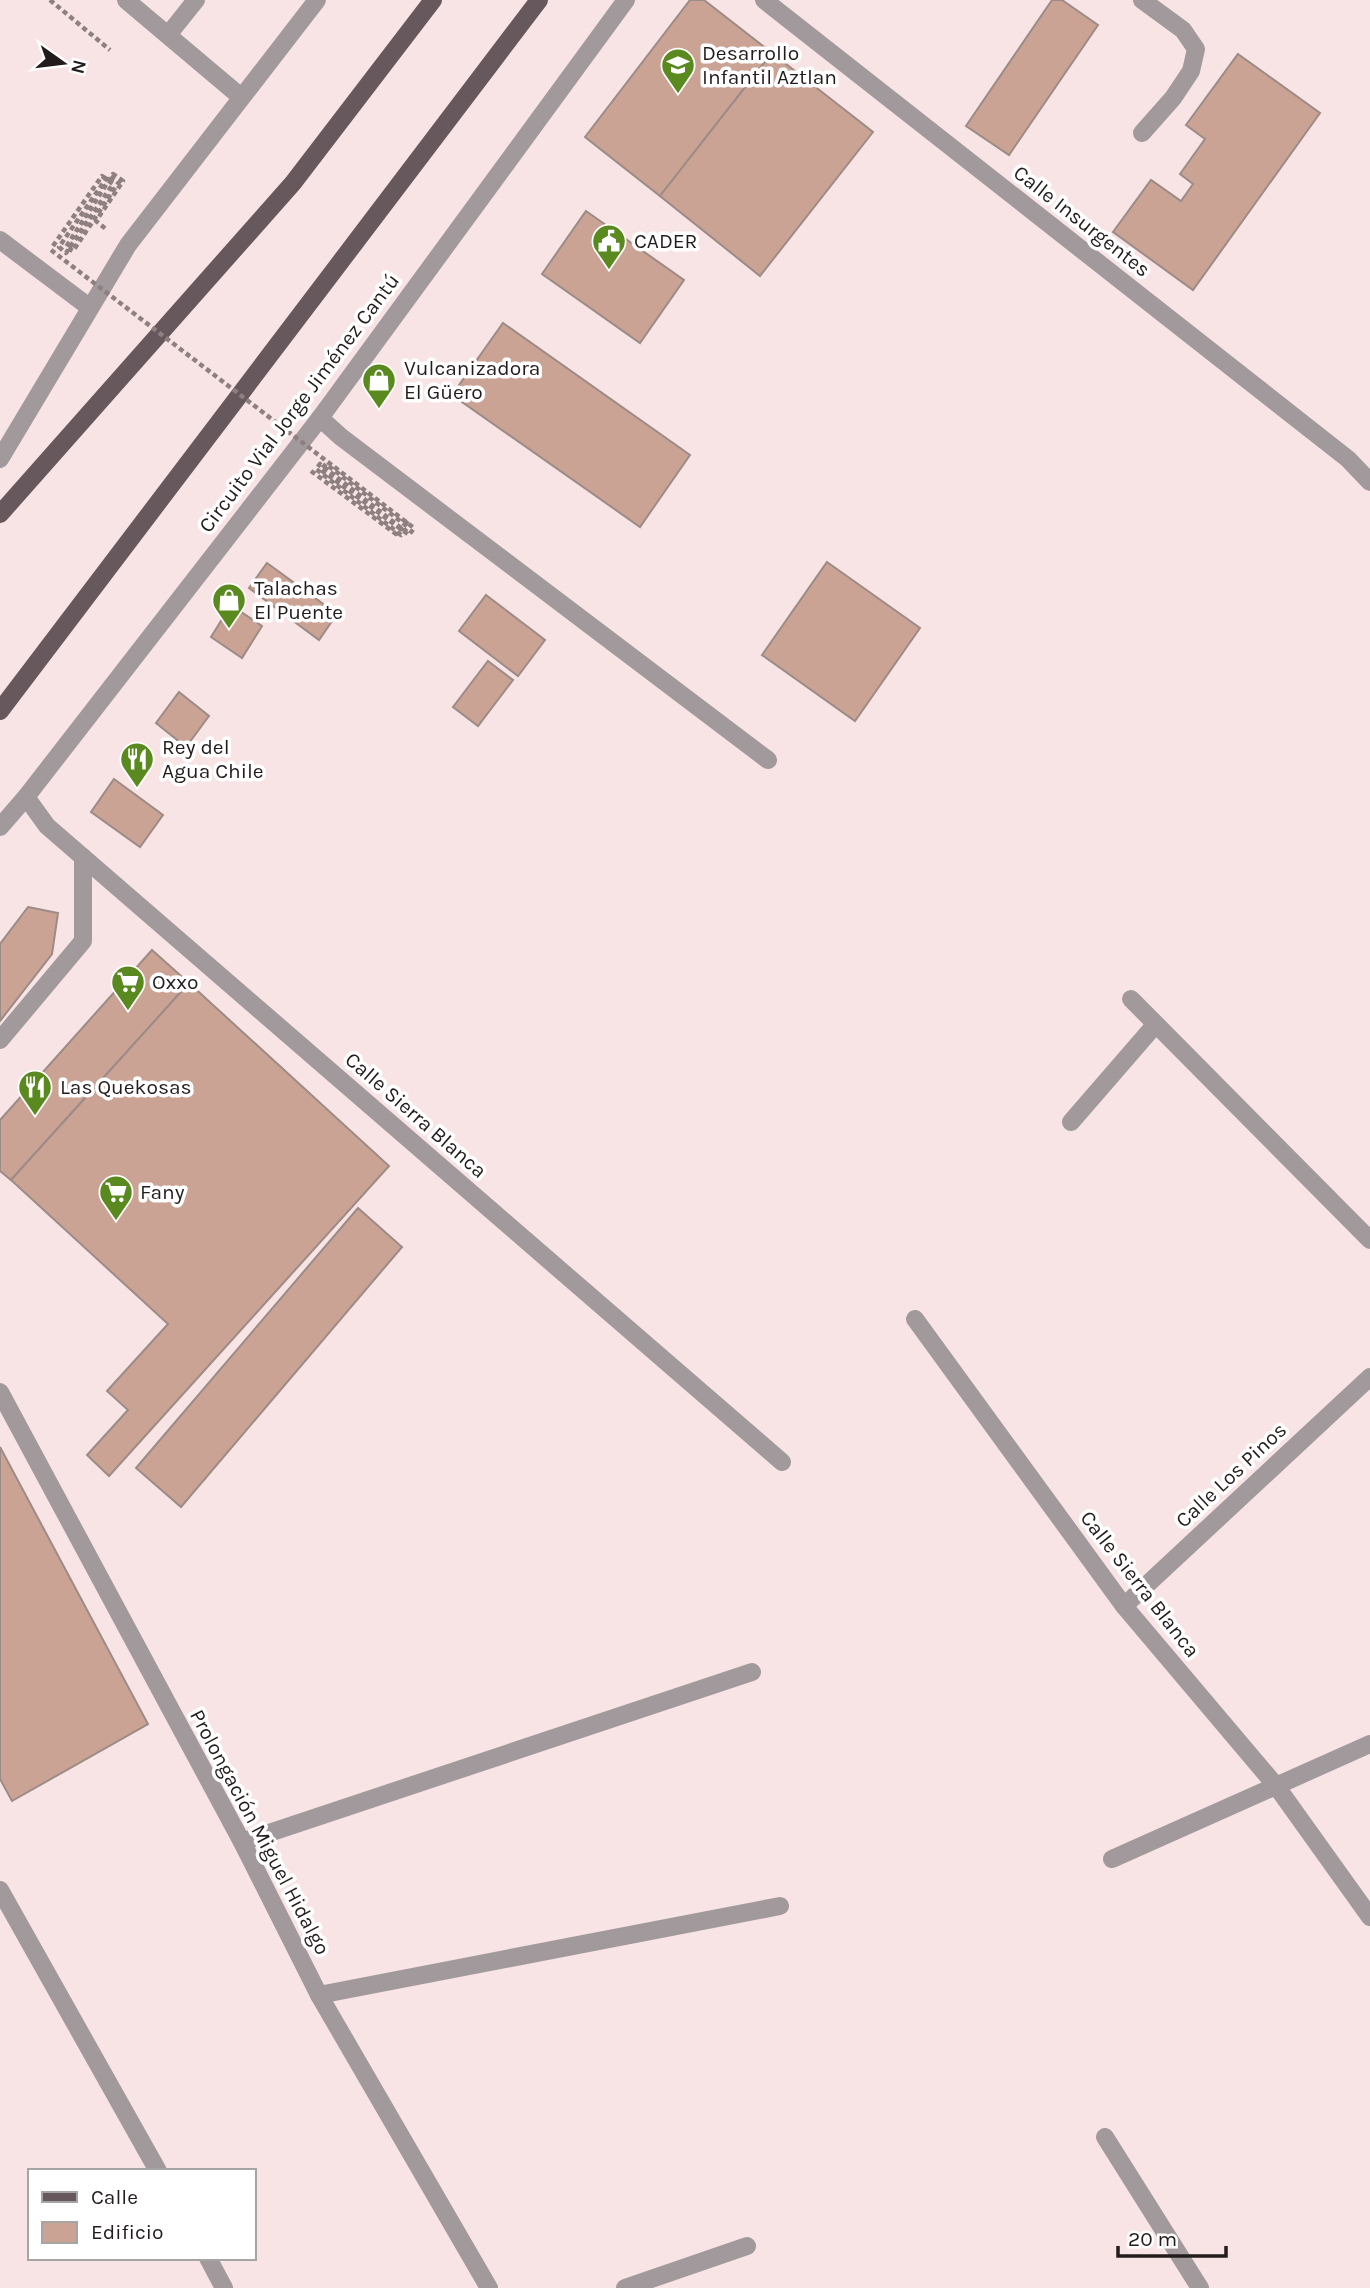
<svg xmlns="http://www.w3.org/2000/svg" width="1370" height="2288" font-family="Karla,sans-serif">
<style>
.building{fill:#cba395;stroke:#9c8b86;stroke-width:2}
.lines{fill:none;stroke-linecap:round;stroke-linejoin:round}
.path{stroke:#8e8080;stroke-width:4.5;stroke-dasharray:5 3.5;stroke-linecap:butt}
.minor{stroke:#a1999c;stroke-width:18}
.major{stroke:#66585d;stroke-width:18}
.path-bridge{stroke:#8e8080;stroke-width:4.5;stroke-dasharray:5 3.5;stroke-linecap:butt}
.labels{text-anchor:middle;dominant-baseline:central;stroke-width:7;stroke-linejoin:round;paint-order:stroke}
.poi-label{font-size:21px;fill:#231c1c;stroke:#fff;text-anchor:start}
.street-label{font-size:21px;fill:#231c1c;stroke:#fff}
</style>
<rect width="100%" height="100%" fill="#f8e4e4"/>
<!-- building -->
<g class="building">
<path d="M690,0H704L772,53L660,196L585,137Z"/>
<path d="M1052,0H1062L1098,25L1009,155L966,126Z"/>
<path d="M772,53L873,132L760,276L660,196Z"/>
<path d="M1238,54L1320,113L1193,290L1113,232L1151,180L1181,201L1193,184L1180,174L1205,139L1186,125Z"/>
<path d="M586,211L684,280L640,343L542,274Z"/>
<path d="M503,323L690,455L640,527L452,395Z"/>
<path d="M827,562L920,628L855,721L762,655Z"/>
<path d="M267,563L337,614L319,640L249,588Z"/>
<path d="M486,595L545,640L518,676L459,631Z"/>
<path d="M231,605L262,626L242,658L211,637Z"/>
<path d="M488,661L513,680L478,726L453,707Z"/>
<path d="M179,692L209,716L186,747L156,723Z"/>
<path d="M114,779L163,815L140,847L91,812Z"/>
<path d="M28,907L58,913L52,954L0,1021V944Z"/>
<path d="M152,950L189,983L11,1180L0,1171V1120Z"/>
<path d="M189,983L389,1166L109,1476L87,1455L128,1410L107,1391L168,1324L11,1180Z"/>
<path d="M358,1208L402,1247L181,1507L136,1468Z"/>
<path d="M0,1447L148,1724L12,1801L0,1779Z"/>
</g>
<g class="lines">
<!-- path -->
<g class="path">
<path d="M50,0L110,50"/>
<path d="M53,246L102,176L113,184L66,253L59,247L108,176L119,182L73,251L66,247L113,174L123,181L96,221L106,229"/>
<path d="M311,471L396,534L408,521"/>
</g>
<!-- minor -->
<g class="minor">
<path d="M126,0L241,97"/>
<path d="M764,0L1348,459L1370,482"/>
<path d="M168,35L196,0"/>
<path d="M1142,133L1173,98L1191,71L1196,49L1183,30L1142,0"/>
<path d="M0,240L89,307"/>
<path d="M320,418L341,437L768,760"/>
<path d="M0,459L128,245L317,0"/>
<path d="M26,797L47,826L782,1462"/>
<path d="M0,827L26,797L320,418L626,0"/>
<path d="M1131,999L1370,1240"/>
<path d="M0,1040L83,941V857"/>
<path d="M1071,1122L1155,1025"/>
<path d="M915,1319L1124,1606L1277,1787L1370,1917"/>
<path d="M0,1392L242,1842L319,1995L489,2288"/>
<path d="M1124,1606L1370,1377"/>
<path d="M242,1842L752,1672"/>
<path d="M1112,1859L1370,1744"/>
<path d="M0,1890L158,2171"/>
<path d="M319,1995L780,1906"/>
<path d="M1105,2137L1200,2288"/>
<path d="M208,2258L224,2288"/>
<path d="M625,2288L747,2246"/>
</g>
<!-- major -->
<g class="major">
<path d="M0,514L293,183L433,0"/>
<path d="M0,711L539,0"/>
</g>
<!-- path-bridge -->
<path class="path-bridge" d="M51,250L414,528L409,535L321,470L326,464L408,527L401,535L316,469L320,464L401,528"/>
</g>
<!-- icons -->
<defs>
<g id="school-pin" transform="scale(1.75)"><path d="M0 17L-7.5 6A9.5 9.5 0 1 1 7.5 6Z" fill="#5a8a1f" stroke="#fff"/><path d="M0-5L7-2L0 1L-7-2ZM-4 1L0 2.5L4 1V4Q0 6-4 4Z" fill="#fff"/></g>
<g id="civic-pin" transform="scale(1.75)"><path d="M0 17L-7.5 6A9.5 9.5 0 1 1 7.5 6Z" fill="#5a8a1f" stroke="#fff"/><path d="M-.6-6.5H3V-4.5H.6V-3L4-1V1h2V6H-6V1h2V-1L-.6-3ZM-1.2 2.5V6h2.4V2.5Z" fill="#fff"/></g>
<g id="shop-pin" transform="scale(1.75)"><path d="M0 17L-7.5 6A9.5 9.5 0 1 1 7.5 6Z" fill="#5a8a1f" stroke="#fff"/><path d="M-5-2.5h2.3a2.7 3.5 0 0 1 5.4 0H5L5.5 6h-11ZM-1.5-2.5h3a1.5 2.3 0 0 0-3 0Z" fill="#fff"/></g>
<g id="restaurant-pin" transform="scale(1.75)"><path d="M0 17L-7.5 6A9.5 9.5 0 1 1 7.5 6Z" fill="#5a8a1f" stroke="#fff"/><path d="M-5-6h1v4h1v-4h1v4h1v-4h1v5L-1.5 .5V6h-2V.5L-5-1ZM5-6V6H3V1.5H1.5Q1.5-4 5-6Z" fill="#fff"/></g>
<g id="supermarket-pin" transform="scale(1.75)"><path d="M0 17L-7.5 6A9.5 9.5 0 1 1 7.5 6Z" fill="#5a8a1f" stroke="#fff"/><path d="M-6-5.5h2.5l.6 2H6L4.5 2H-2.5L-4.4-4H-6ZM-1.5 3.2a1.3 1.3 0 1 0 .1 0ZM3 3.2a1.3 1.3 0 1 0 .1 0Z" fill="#fff"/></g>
</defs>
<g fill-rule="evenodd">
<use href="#school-pin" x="678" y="65"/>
<use href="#civic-pin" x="609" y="241"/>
<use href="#shop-pin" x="379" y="380"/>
<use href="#shop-pin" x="229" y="600"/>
<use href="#restaurant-pin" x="137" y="759"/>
<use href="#supermarket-pin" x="128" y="982"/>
<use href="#restaurant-pin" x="35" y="1087"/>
<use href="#supermarket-pin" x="116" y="1192"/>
</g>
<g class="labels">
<!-- poi labels -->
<g class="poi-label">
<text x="702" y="53">Desarrollo<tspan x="702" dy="24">Infantil Aztlan</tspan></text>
<text x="634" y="241">CADER</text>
<text x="404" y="368">Vulcanizadora<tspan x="404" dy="24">El Güero</tspan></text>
<text x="254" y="588">Talachas<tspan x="254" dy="24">El Puente</tspan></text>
<text x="162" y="747">Rey del<tspan x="162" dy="24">Agua Chile</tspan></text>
<text x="152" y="982">Oxxo</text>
<text x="60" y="1087">Las Quekosas</text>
<text x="140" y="1192">Fany</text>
</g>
<!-- street labels -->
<g class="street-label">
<text transform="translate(1082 221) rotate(38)">Calle Insurgentes</text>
<text transform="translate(299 403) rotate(-53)">Circuito Vial Jorge Jiménez Cantú</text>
<text transform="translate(416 1115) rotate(41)">Calle Sierra Blanca</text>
<text transform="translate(1231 1475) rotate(-43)">Calle Los Pinos</text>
<text transform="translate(1140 1584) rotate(52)">Calle Sierra Blanca</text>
<text transform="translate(260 1832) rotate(62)">Prolongación Miguel Hidalgo</text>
</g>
</g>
<!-- legend -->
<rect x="28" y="2169" width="228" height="91" fill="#ffffff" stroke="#a7a4a4" stroke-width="2"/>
<rect x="42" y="2192" width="35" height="10" fill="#66585d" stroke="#a7a4a4" stroke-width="2"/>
<text x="91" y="2204" font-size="21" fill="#231c1c">Calle</text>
<rect x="42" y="2222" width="35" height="21" fill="#cba395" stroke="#a7a4a4" stroke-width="2"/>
<text x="91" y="2239" font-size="21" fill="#231c1c">Edificio</text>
<!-- north arrow -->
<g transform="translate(63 63) rotate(104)" stroke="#ffffff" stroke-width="5" paint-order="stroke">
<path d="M0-5L12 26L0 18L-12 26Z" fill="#231c1c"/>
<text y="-10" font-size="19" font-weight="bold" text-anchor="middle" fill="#231c1c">N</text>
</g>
<!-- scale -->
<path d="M1118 2246v10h108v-10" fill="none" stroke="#231c1c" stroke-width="3.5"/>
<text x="1128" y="2246" font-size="21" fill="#231c1c" stroke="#ffffff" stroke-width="5" paint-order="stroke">20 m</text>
</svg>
